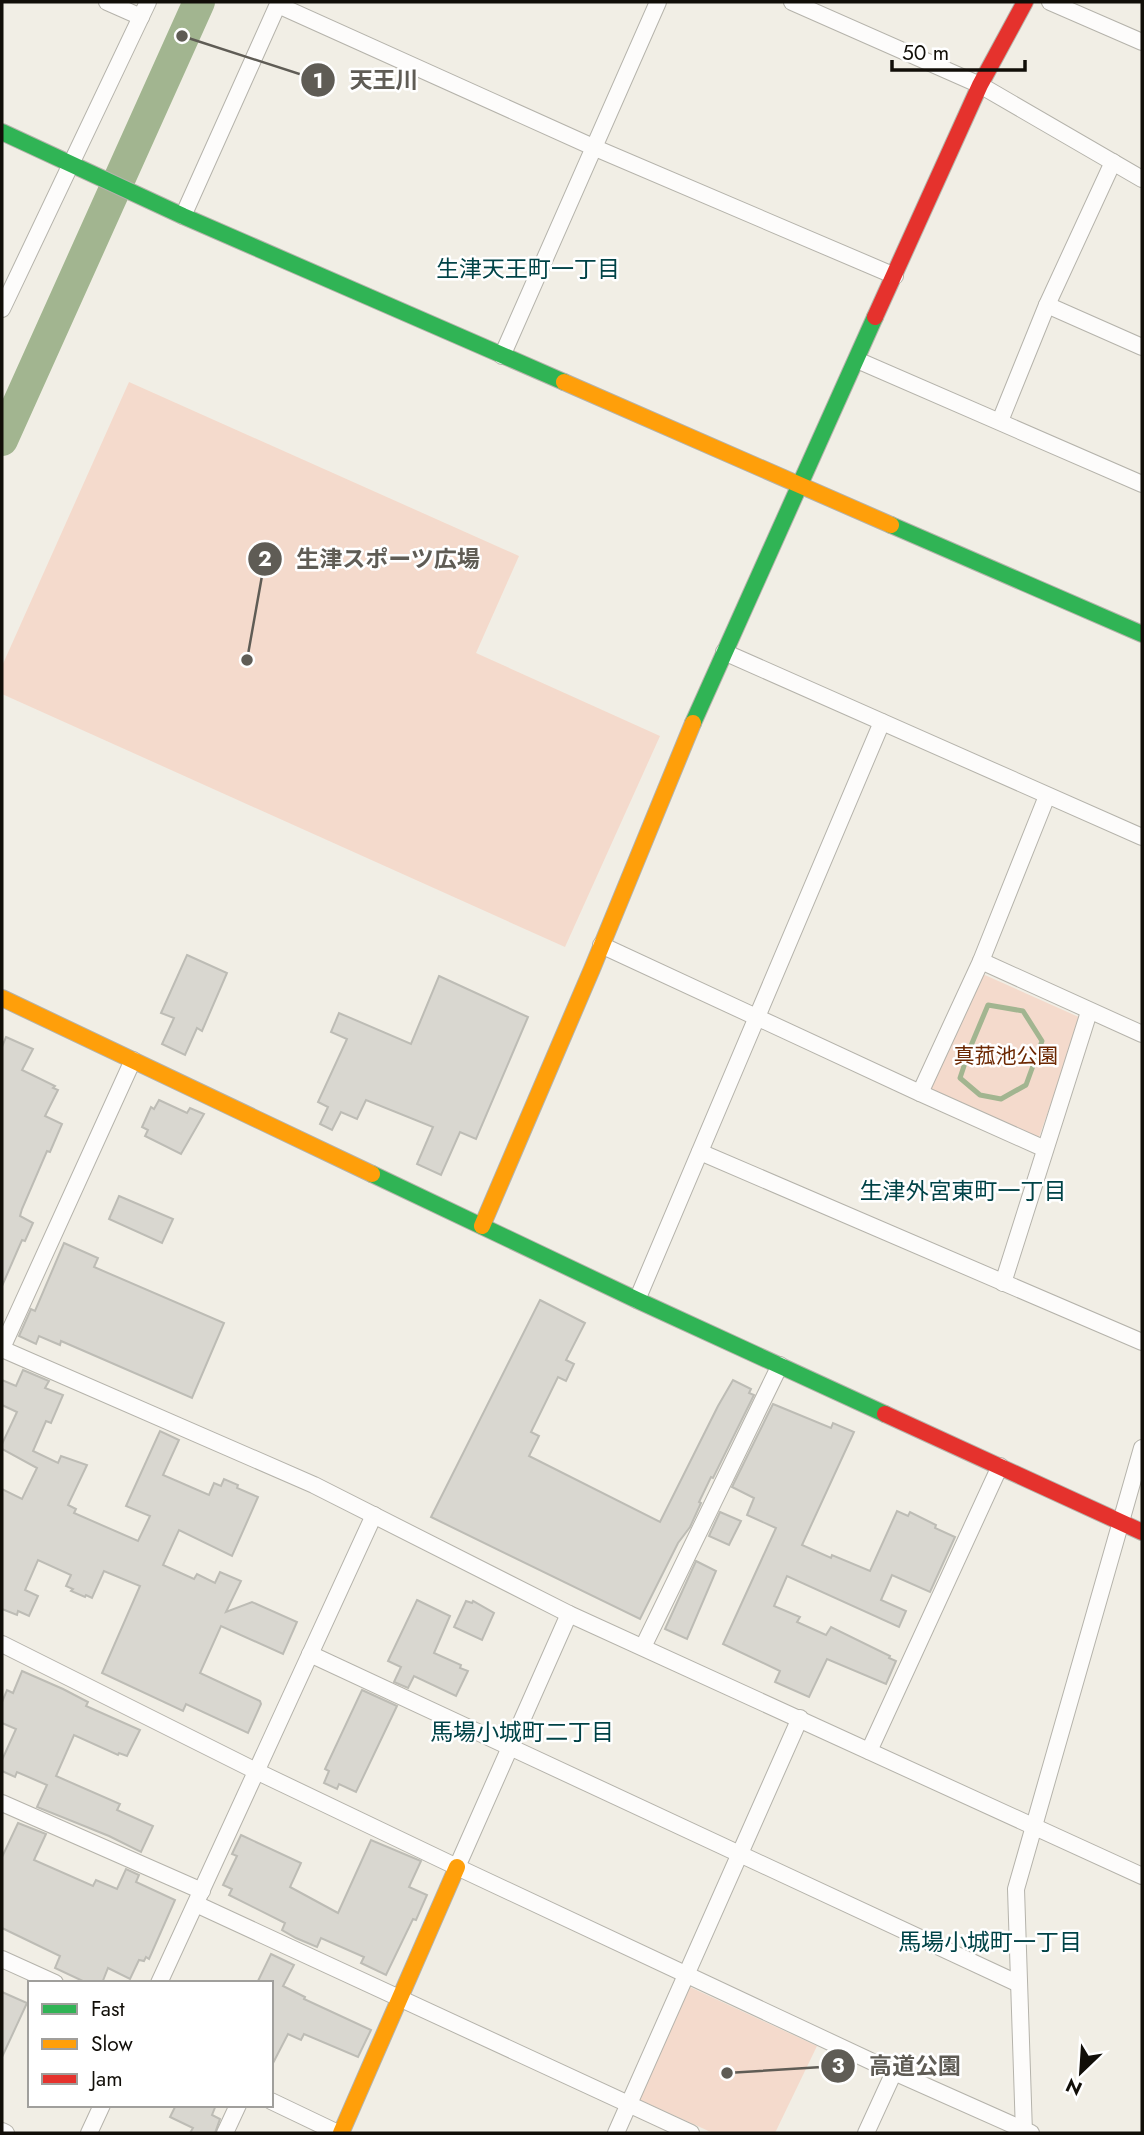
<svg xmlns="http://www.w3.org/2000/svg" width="1144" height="2135" font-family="Jost,'Noto Sans JP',sans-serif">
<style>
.green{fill:#f4dacc}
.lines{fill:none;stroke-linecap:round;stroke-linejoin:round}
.stream{stroke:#a2b590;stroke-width:5}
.river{stroke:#a2b590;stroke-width:32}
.building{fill:#d9d7d0;stroke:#bdbcb5;stroke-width:2}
.street-casing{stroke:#b5b3ab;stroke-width:18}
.fast-casing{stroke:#b5b3ab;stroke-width:18}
.slow-casing{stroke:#b5b3ab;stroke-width:18}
.jam-casing{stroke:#b5b3ab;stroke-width:18}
.street{stroke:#fdfcfb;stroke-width:16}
.fast{stroke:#30b455;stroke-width:16}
.slow{stroke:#ff9f0a;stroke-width:16}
.jam{stroke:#e5322d;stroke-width:16}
.labels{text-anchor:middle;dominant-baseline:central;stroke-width:5;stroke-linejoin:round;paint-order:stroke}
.park-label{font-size:21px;fill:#6c2701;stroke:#fff}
.neighbourhood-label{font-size:23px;fill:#004347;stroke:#fff}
.leader{fill:none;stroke:#5f5c55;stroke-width:2.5}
.callout-dot{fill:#5f5c55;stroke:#fff;stroke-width:2.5}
.mark-label{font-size:21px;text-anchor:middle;font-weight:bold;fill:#fff}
.callout-label{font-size:23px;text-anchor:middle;font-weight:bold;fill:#5f5c55;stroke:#fff;stroke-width:5;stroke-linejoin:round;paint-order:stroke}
</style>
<rect width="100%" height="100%" fill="#f1eee5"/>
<!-- green -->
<g class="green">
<path d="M129,382L519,556L476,653L660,736L565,947L2,694V666Z"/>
<path d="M978,972L1081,1018L1037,1143L927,1093Z"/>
<path d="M690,1987L817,2046L775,2133H713L638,2099Z"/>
</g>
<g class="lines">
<!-- stream -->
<path class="stream" d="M988,1005L1023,1011L1042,1041L1026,1085L1001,1099L980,1095L960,1078L970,1048Z"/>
<!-- river -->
<path class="river" d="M2,440L199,2"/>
</g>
<!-- building -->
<g class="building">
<path d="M187,955L227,973L202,1031L197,1028L185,1055L162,1044L174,1018L161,1013Z"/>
<path d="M439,976L528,1017L476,1139L460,1132L441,1175L417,1164L433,1127L366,1100L357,1119L341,1112L332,1130L320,1124L328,1107L318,1102L347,1039L331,1032L339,1013L411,1044Z"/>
<path d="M6,1037L33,1049L22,1070L55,1086L53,1088L58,1090L45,1116L62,1124L50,1152L47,1151L22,1209L20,1216L33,1223L25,1241L22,1240L2,1286V1047Z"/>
<path d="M159,1100L187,1113L190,1108L204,1114L181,1154L145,1136L148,1130L142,1127L151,1107L154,1109Z"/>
<path d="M119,1196L173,1219L162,1243L109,1219Z"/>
<path d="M64,1243L98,1258L94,1267L224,1323L192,1398L61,1341L60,1345L39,1336L36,1344L19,1336L31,1309L35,1311Z"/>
<path d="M540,1300L585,1323L566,1360L574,1364L566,1381L558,1377L531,1432L539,1436L529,1456L660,1522L718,1406L733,1380L751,1389L749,1393L754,1395L713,1478L711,1477L699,1502L701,1503L690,1527L678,1543L640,1619L431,1517Z"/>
<path d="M23,1370L49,1381L45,1388L63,1395L51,1423L46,1421L33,1451L58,1463L61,1456L87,1465L68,1505L76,1509L74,1513L138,1541L150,1516L126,1506L160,1431L179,1440L163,1475L209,1495L214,1483L221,1486L224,1479L238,1485L237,1488L258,1497L232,1556L179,1530L163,1565L194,1579L197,1574L215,1583L220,1572L241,1581L226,1612L252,1602L297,1622L283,1654L221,1626L200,1673L260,1701L261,1704L248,1733L186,1704L183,1711L102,1673L140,1586L104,1571L92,1598L86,1595L85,1597L71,1591L73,1589L66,1586L71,1575L38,1560L25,1590L38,1596L29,1616L18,1611L17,1615L2,1609V1489L22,1499L37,1468L2,1449V1444L17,1412L2,1405V1380L16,1386Z"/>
<path d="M773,1404L831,1428L833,1423L854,1432L802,1545L831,1558L832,1555L870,1571L897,1511L908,1516L910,1512L936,1525L935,1528L955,1537L930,1592L892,1575L881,1600L906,1611L899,1627L787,1576L774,1606L800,1617L797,1622L826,1635L831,1627L890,1656L889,1658L896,1661L886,1684L827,1659L809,1697L775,1682L780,1671L723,1644L776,1528L747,1515L754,1498L732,1487Z"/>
<path d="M720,1512L741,1521L729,1545L709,1536Z"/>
<path d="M696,1561L716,1571L687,1639L665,1629Z"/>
<path d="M417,1600L450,1616L434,1653L461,1665L460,1668L468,1671L456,1696L414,1676L408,1688L394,1682L401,1667L388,1661Z"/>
<path d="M466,1601L472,1603L473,1601L494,1613L482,1640L454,1627Z"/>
<path d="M22,1671L63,1689L88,1702L86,1706L140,1730L127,1756L119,1753L118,1755L74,1735L56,1776L120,1804L117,1810L153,1826L141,1852L109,1836L37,1807L47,1785L17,1772L15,1777L2,1771V1760L16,1729L2,1723V1702L7,1690L13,1693Z"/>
<path d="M362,1690L397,1706L356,1792L339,1784L337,1789L324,1783L329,1771L325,1769Z"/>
<path d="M18,1823L46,1834L34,1860L93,1886L96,1880L117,1889L126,1869L139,1875L136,1882L175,1900L149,1959L146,1957L144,1961L139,1960L130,1979L108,1968L102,1983H87L55,1968L60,1956L2,1928V1857Z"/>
<path d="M241,1835L301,1863L290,1887L338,1913L371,1840L421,1861L409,1887L427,1895L416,1920L413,1919L386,1975L361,1963L364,1957L321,1938L317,1947L296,1938L282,1930L285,1923L229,1895L232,1889L223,1885L237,1856L232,1854Z"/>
<path d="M271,1954L294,1965L283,1986L305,1997L304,1999L371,2030L358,2057L304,2034L301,2040L288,2034L271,2067V1983H257Z"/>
<path d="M2,1992L27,2003L2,2057Z"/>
<path d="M176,2105H216L212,2115L220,2119L215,2133H190L193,2128L170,2117Z"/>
</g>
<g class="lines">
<!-- street casing -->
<g class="street-casing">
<g id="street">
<path d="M107,2L141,17"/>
<path d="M792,2L980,85L1142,179"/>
<path d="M1050,2L1142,42"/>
<path d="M278,5L593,147L895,276"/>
<path d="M183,216L279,2"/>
<path d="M1047,305L1142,347"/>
<path d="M2,309L148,2"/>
<path d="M502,356L658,2"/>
<path d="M857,360L1142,484"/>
<path d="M1000,421L1047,305L1113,162"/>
<path d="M724,652L1142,837"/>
<path d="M601,945L920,1093L981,961L1047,796"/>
<path d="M981,961L1142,1034"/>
<path d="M920,1093L1045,1149"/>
<path d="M700,1152L1142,1342"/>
<path d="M1003,1283L1089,1012"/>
<path d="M637,1300L882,722"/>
<path d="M2,1348L133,1060"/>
<path d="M2,1349L314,1485L569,1614L1142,1876"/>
<path d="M2,1644L256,1771L457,1867L894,2072L1031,2133"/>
<path d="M643,1647L780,1365"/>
<path d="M310,1654L1019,1984"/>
<path d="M869,1751L1000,1466"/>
<path d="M2,1803L202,1891"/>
<path d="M457,1867L569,1614"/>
<path d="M196,1904L691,2133"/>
<path d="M2,1959L55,1983"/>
<path d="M159,1983L374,1515"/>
<path d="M271,2101L338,2133"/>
<path d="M2,2131L6,2133"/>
<path d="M89,2133L102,2105"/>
<path d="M225,2133L238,2105"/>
<path d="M616,2133L800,1718"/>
<path d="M866,2133L894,2072"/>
<path d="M1024,2133L1016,1889L1142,1448"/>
</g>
</g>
<!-- fast casing -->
<g class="fast-casing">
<g id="fast">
<path d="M2,132L183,216L564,382"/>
<path d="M891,525L1142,634"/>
<path d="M693,723L875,317"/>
<path d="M372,1174L637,1300L885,1414"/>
</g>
</g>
<!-- slow casing -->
<g class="slow-casing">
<g id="slow">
<path d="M564,382L891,525"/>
<path d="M2,998L372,1174"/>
<path d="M482,1226L592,969L693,723"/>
<path d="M341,2133L457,1867"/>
</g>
</g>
<!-- jam casing -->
<g class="jam-casing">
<g id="jam">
<path d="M875,317L980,85L1025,2"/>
<path d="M885,1414L1142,1532"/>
</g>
</g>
<!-- street -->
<use href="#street" class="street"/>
<!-- fast -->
<use href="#fast" class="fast"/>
<!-- slow -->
<use href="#slow" class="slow"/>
<!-- jam -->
<use href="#jam" class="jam"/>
</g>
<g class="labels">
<!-- park labels -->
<g class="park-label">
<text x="1006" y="1056">真菰池公園</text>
</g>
<!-- neighbourhood labels -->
<g class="neighbourhood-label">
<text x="528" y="269">生津天王町一丁目</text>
<text x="963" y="1191">生津外宮東町一丁目</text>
<text x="522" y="1732">馬場小城町二丁目</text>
<text x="990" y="1942">馬場小城町一丁目</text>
</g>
</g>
<!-- callouts -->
<path class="leader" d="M182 36L318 80M247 660L265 559M727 2073L838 2066"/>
<g class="callout-dot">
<circle cx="182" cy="36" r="7"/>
<circle cx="247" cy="660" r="7"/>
<circle cx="727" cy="2073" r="7"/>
<circle cx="318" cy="80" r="18"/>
<circle cx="265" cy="559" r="18"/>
<circle cx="838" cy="2066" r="18"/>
</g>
<g class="mark-label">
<text x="318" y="88">1</text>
<text x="265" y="566">2</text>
<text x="838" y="2073">3</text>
</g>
<g class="callout-label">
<text x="384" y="88">天王川</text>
<text x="388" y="567">生津スポーツ広場</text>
<text x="915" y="2074">高道公園</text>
</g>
<!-- border -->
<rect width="1144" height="2135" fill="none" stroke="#110e08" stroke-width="7"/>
<!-- legend -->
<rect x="28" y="1981" width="245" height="126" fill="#ffffff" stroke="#a09f9c" stroke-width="2"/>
<rect x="42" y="2004" width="35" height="10" fill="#30b455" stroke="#a09f9c" stroke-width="2"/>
<text x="91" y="2016" font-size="21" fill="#110e08">Fast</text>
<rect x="42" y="2039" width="35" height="10" fill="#ff9f0a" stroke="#a09f9c" stroke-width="2"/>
<text x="91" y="2051" font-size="21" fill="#110e08">Slow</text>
<rect x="42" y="2074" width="35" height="10" fill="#e5322d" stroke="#a09f9c" stroke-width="2"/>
<text x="91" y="2086" font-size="21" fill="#110e08">Jam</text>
<!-- north arrow -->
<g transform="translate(1081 2072) rotate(205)" stroke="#ffffff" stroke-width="5" paint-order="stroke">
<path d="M0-5L12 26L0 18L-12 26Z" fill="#110e08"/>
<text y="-10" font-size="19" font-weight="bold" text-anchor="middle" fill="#110e08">N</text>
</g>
<!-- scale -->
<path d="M892 60v10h133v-10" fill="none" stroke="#110e08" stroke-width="3.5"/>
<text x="902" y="60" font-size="21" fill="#110e08" stroke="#ffffff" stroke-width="5" paint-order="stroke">50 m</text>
</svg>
